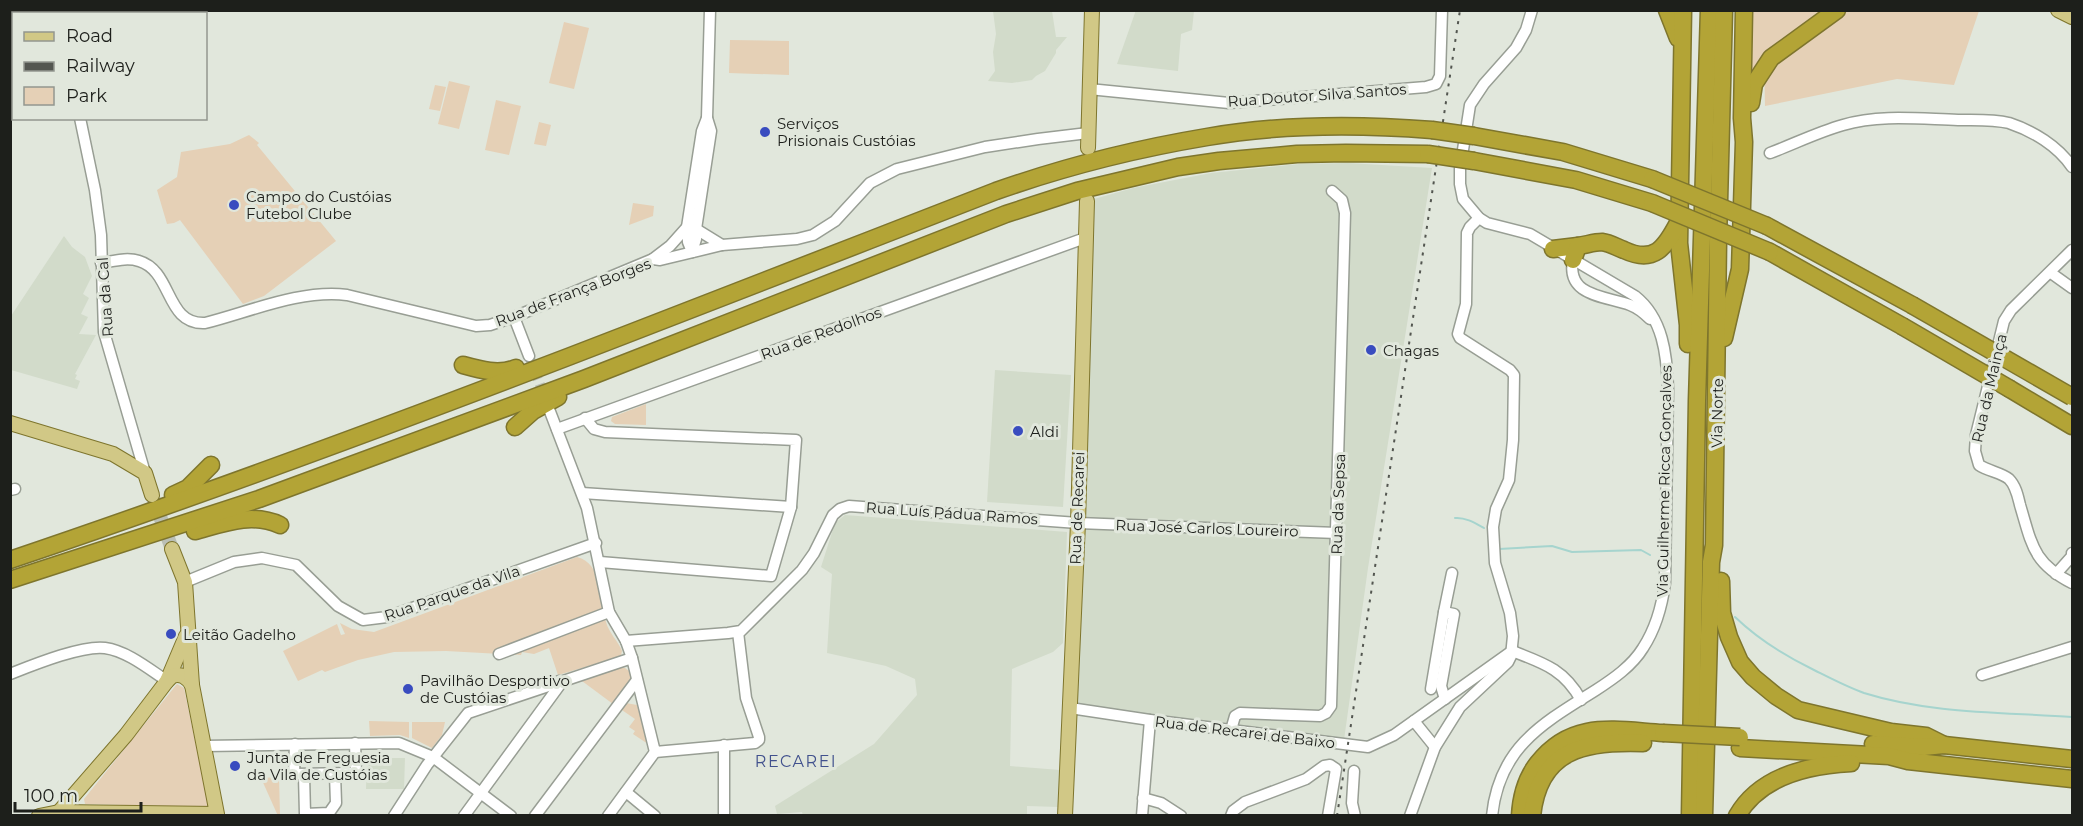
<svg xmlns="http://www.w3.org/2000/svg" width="2083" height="826" font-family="Montserrat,sans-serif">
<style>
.built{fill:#d2dbca}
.green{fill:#e5d0b6}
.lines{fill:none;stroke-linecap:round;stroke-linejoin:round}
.stream{stroke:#a6d4ce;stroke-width:2}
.minor-tunnel{stroke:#babfb5;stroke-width:10;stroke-dasharray:10 5;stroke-linecap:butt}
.major-tunnel{stroke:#babfb5;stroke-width:14;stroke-dasharray:14 7;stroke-linecap:butt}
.minor-casing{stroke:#989e94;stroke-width:13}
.major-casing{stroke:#7e752d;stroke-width:16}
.highway-casing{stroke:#7e752d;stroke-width:19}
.minor{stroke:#fff;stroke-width:10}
.major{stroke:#d1c886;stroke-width:14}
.highway{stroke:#b3a436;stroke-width:16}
.rail{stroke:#535650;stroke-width:2;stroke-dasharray:3 6;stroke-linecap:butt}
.highway-bridge-casing{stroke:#7e752d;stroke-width:19;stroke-linecap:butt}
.highway-bridge{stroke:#b3a436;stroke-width:16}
.poi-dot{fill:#394cbf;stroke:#e1e7dc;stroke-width:2}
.labels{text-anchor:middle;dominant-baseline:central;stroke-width:6;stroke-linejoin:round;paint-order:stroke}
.street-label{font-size:15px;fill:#1d1f1b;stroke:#e1e7dc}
.poi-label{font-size:15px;fill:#1d1f1b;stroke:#e1e7dc;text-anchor:start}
.neighbourhood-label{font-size:16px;letter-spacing:1.5px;fill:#41518d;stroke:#e1e7dc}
</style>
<rect width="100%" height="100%" fill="#e1e7dc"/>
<!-- built -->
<g class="built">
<path d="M1136,10L1194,11L1192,30L1181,34L1178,71L1117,64Z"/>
<path d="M993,11H1052L1056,37H1067L1056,50V53L1045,71L1036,76L1032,80L1012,83L988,81L995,71L993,52L996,34Z"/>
<path d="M1348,163L1432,168L1368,568L1344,740L1077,705L1094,199L1133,188L1211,173L1299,164Z"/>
<path d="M64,236L72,247L85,257L92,276L83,294L89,298L81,314L88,317L79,334L96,335L75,374L77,375L75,379L80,381L77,389L11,370V316Z"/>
<path d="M995,370L1071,375L1063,507L987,502Z"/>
<path d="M845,515L1067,532L1063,643L1053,652L1012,669L1010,766L1060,770L1059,807L1027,806V816H803L802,812L777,814L775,806L874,744L917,695L915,679L886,666L827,653L832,574L821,567L835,523Z"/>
<path d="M367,758H405L404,789H366Z"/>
</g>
<!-- green -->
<g class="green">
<path d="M1750,11H1979L1954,85L1897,79L1765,106L1764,59L1748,78Z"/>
<path d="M564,22L589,28L574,89L549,83Z"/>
<path d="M730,40L789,41V75L729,73Z"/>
<path d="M449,81L470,86L459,129L438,124Z"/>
<path d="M435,85L446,87L440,111L429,109Z"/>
<path d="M496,100L521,106L509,155L485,150Z"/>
<path d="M539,122L551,125L546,146L534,144Z"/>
<path d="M249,135L259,143L257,145L336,241L264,296L243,304L180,220L174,223L167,224L157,190L177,177L181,152L230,144Z"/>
<path d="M633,203L654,206L653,216L629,225Z"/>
<path d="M646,404V425L615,424L611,421L612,417Z"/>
<path d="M577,557C603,563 600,601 606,622C609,633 618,641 622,651L621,655L616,658L558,675L549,648L534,654L522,652L521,655L446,651L394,652L358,660L325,672L322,670L298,681L283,651L337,624L341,635L345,634L340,623L352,629L374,632Z"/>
<path d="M621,668H625L629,671L631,678L613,704L582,681Z"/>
<path d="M177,684L184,688L208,803L207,807L85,804L84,799Z"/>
<path d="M626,703L637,705L648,744L633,734L635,731L629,727L635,719L619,708Z"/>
<path d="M369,721L409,722V738L400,735L370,736Z"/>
<path d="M412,722H445L442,735L432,748L412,738Z"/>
<path d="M279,777L280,815L278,816L261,778Z"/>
</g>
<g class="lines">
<!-- stream -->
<g class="stream">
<path d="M1455,518C1465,517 1475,523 1484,528"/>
<path d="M1499,549L1552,546L1572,552L1641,550L1650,555"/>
<path d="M1735,617C1759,640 1785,656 1814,670C1830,678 1847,687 1864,693C1931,714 2003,712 2072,717"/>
</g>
<!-- minor-tunnel -->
<path class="minor-tunnel" d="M529,356L545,398"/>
<!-- major-tunnel -->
<path class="major-tunnel" d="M152,495L172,549"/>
<!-- minor casing -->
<g class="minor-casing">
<g id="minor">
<path d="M57,10L58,14"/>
<path d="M1089,89L1229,103L1426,87L1436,84L1440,76L1442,10"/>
<path d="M80,118L95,190L101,235L104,332L145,473"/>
<path d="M1770,153C1794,144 1818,132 1843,125C1880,114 1920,119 1958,120C1974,120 1993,119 2009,123C2033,131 2058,146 2072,167"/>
<path d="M696,229L722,245"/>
<path d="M2072,250L2011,310L2004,321L1976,435L1975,451L1979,465C1988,471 2002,473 2009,479C2016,486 2018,497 2020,505C2032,545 2033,563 2072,583"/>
<path d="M692,252L696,239V229L711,131L707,118L710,10"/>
<path d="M692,252L688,242L687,227L702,131L707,118"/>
<path d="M653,259L670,246L687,227"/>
<path d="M1573,260C1566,297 1606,296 1630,305C1638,308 1644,313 1650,319"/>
<path d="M101,263C114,261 127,257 139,261C173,271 165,325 205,323C249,312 301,289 347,295L476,326L490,325L514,317L653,259L660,260L722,245L797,239L813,235L835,221L870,183L897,169L985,147L1038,139L1088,133"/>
<path d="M2051,273L2072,288"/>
<path d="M514,317L529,356"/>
<path d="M549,409L587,508L609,612L626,641L632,658L655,752L755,743L759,740V737L746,698L738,632"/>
<path d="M585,418L594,429L605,432L796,440L791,507L771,576L600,562"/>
<path d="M557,429L1085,238"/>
<path d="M10,490L15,489"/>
<path d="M582,493L791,507"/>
<path d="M2056,574L2072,556V553"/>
<path d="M185,582L234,562L262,558L296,565L338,606L363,620L387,617L596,543"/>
<path d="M626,641L728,633L741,631L802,570L814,553L833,515L840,509L849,506L1078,523L1337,533"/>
<path d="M499,654L609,612"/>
<path d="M10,674C33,665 82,645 105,648C127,651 149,669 167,681"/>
<path d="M1982,675L2072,647"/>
<path d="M1431,689L1444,612"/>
<path d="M1445,699L1441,686L1454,614L1444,612L1452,573"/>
<path d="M1070,708L1150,720L1368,747L1394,735L1512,651C1543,663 1564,669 1581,700"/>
<path d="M1414,721L1435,747"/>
<path d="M1231,730L1235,716L1240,713L1320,716L1326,713L1331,706L1345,213L1342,200L1332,191"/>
<path d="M295,744L294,774L356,773L355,743"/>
<path d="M203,746L399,743L433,757L511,816"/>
<path d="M1354,771L1352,803L1355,816"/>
<path d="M304,775L305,814L329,813L336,803L335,774"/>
<path d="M626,792L655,816"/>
<path d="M1143,798L1161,803L1181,816"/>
<path d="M394,816L427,765L468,713L632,658"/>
<path d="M464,816L559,686V681"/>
<path d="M535,816L637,680"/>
<path d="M608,816L655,752"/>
<path d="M724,816V745"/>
<path d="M1142,816L1150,720"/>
<path d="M1231,816L1233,811L1245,802L1306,779L1324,766L1330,765L1336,769L1328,816"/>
<path d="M1410,816L1435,747L1460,707L1508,662L1511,656L1513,636L1510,613L1495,563L1493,527L1496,509L1509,480L1513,440L1514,375L1510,370L1460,338L1458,334L1466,304L1467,233L1470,227L1479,218"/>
<path d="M1492,816C1499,747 1543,723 1596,690C1613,679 1632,666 1643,648C1656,628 1662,606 1665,583L1668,389C1667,355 1663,318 1635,296L1530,234L1487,223L1479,218L1463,199L1460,184V169L1470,105L1484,84L1516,48L1526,30L1532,10"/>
</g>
</g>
<!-- major casing -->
<g class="major-casing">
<g id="major">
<path d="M2058,10L2072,17"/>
<path d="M1088,148L1092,10"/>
<path d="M10,423L113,454L145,473L152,495"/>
<path d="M167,681L186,636"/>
<path d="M59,812L126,735L167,681L172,676C181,673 187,677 192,685"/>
<path d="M39,816L59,812L217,814L192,685L185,582L172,549"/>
<path d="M1065,816L1078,523L1087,201"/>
</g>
</g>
<!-- highway casing -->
<g class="highway-casing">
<g id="highway">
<path d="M1667,10L1678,38"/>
<path d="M1683,10L1679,243L1688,325V344"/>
<path d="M1751,103L1754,84L1771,58L1837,10"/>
<path d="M1474,136L1563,152L1652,179"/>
<path d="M1474,161L1576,180L1652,203"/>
<path d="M1767,226L1912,305"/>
<path d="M1553,249L1578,246"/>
<path d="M1770,252L1902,326"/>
<path d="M1573,260L1578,246C1586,245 1594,242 1602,242C1610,243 1616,247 1624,250C1654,264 1665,248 1678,223"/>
<path d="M1724,338L1740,269L1744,142L1742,118L1744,10"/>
<path d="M463,365C481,370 499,375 516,368"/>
<path d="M2010,389L2072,426"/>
<path d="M515,427L533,411L558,397"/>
<path d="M173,495L188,488L211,465"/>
<path d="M195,531C224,523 252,512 280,525"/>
<path d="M10,560C217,490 421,414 625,335C706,304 788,272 870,240C912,224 954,207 996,191C1064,167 1135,149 1207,137C1281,124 1357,124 1432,130"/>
<path d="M10,580L259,499L584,379L1006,214L1077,191L1178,167L1219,161L1297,154L1346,153L1428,154"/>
<path d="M1721,581L1722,613L1729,637L1740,662L1753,677L1776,696L1798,710L1891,732L1926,736L1944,745"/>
<path d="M1873,744L1924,747L1944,745L2072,759"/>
<path d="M1740,748L1889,756L1908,761L2072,779"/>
<path d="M1520,816C1521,797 1526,778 1538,763C1572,720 1613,730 1663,733"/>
<path d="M1532,816C1539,748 1587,741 1643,743"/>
<path d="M1690,816L1697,401L1709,10"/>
<path d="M1704,816L1711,562L1714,545L1718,240L1724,10"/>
<path d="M1737,816C1760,776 1810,765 1851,763"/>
</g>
</g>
<!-- minor -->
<use href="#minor" class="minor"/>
<!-- major -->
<use href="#major" class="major"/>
<!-- highway -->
<use href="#highway" class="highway"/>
<!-- rail -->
<path class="rail" d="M1337,816L1460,10"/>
<!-- highway-bridge casing -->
<g class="highway-bridge-casing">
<g id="highway-bridge">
<path d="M1432,130L1474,136"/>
<path d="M1428,154L1474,161"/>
<path d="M1652,179L1767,226"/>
<path d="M1652,203L1770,252"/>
<path d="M1912,305L2072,397"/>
<path d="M1902,326L2010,389"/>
<path d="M1663,733L1740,737"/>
</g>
</g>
<!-- highway-bridge -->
<use href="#highway-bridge" class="highway-bridge"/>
</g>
<!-- markers -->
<g class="poi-dot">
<circle cx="765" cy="132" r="6"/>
<circle cx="234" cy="205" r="6"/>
<circle cx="1371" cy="350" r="6"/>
<circle cx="1018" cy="431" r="6"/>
<circle cx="171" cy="634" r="6"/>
<circle cx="408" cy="689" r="6"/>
<circle cx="235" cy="766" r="6"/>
</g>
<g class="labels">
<!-- street labels -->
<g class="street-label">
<text transform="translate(1317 95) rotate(-4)">Rua Doutor Silva Santos</text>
<text transform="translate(573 292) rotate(-21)">Rua de França Borges</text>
<text transform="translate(105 297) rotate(-94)">Rua da Cal</text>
<text transform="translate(821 333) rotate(-20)">Rua de Redolhos</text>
<text transform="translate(1989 388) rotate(-77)">Rua da Mainça</text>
<text transform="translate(1717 413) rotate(-89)">Via Norte</text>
<text transform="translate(1664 481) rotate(-89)">Via Guilherme Ricca Gonçalves</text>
<text transform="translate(1338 504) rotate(-88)">Rua da Sepsa</text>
<text transform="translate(1077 508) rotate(-88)">Rua de Recarei</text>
<text transform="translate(952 513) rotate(4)">Rua Luís Pádua Ramos</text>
<text transform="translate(1207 528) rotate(2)">Rua José Carlos Loureiro</text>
<text transform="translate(452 593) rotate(-19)">Rua Parque da Vila</text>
<text transform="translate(1245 732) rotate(7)">Rua de Recarei de Baixo</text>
</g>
<!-- poi labels -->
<g class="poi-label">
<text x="777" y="123">Serviços<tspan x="777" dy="17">Prisionais Custóias</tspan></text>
<text x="246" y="196">Campo do Custóias<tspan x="246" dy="17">Futebol Clube</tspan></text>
<text x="1383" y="350">Chagas</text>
<text x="1030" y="431">Aldi</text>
<text x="183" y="634">Leitão Gadelho</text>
<text x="420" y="680">Pavilhão Desportivo<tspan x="420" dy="17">de Custóias</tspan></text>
<text x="247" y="757">Junta de Freguesia<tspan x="247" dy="17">da Vila de Custóias</tspan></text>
</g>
<!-- neighbourhood labels -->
<g class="neighbourhood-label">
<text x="796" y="761">RECAREI</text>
</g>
</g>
<!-- border -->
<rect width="2083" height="826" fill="none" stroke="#1d1f1b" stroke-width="24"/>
<!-- legend -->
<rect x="12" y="12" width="195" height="108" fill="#e1e7dc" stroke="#93978f" stroke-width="1.5"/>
<rect x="24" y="32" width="30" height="9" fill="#d1c886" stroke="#93978f" stroke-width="1.5"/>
<text x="66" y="42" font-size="18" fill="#1d1f1b">Road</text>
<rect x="24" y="62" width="30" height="9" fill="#535650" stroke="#93978f" stroke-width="1.5"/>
<text x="66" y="72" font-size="18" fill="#1d1f1b">Railway</text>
<rect x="24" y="87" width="30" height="18" fill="#e5d0b6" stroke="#93978f" stroke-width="1.5"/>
<text x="66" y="102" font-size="18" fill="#1d1f1b">Park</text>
<!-- scale -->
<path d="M15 802v9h126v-9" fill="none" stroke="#1d1f1b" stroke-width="3"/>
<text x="24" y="802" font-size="18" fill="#1d1f1b" stroke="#e1e7dc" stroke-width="4.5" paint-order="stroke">100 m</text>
</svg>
